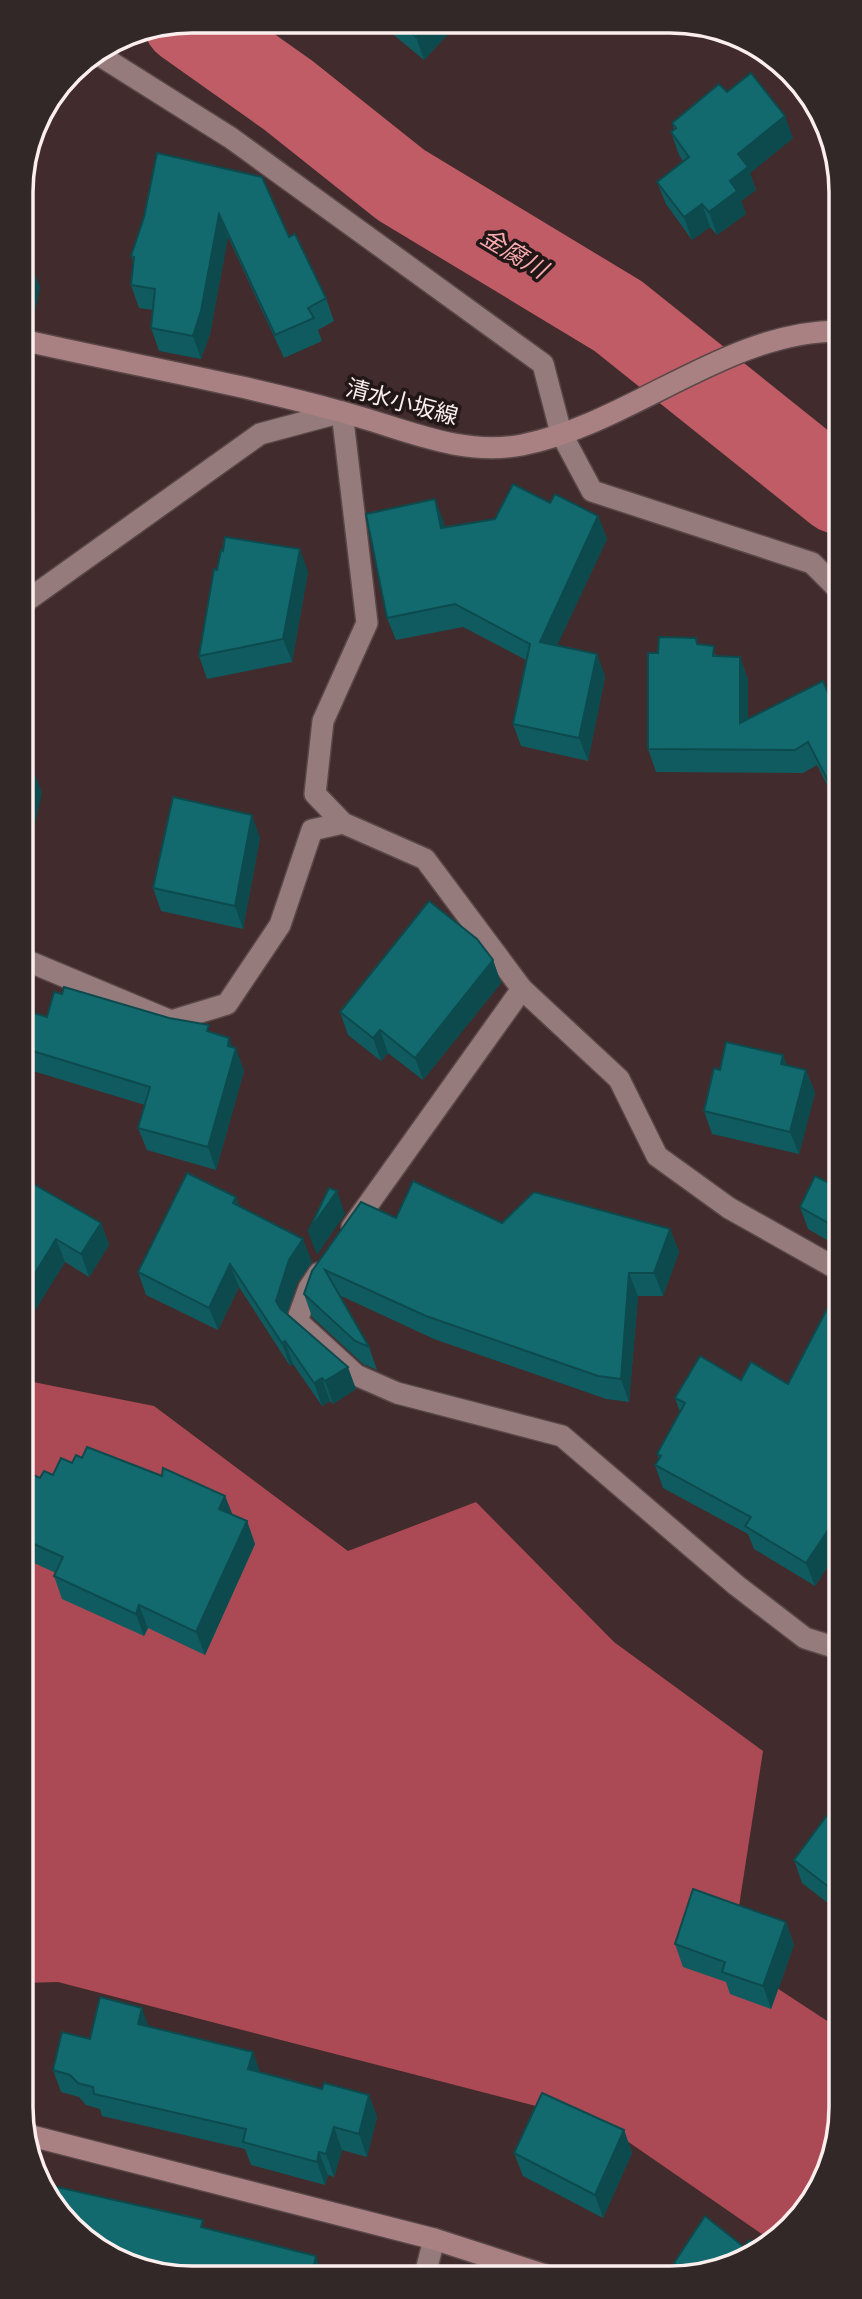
<svg xmlns="http://www.w3.org/2000/svg" width="862" height="2299" font-family="Montserrat,'Noto Sans JP',sans-serif">
<style>
.forest{fill:#ab4a54}
.lines{fill:none;stroke-linecap:round;stroke-linejoin:round}
.river{stroke:#c05c66;stroke-width:84}
.street-casing{stroke:#5a4849;stroke-width:24}
.secondary-casing{stroke:#5a4849;stroke-width:24}
.street{stroke:#957b7c;stroke-width:21}
.secondary{stroke:#aa8183;stroke-width:21}
.wall{fill:#105b5f}
.shaded-wall{fill:#0d4a4d}
.building{fill:#136a6e;stroke:#0d4a4d;stroke-width:2}
.labels{text-anchor:middle;dominant-baseline:central;stroke-width:7;stroke-linejoin:round;paint-order:stroke}
.street-label{font-size:23px;fill:#fdeeee;stroke:#211717}
.water-label{font-size:24px;font-style:italic;fill:#faaaae;stroke:#211717}
.rim{fill:none;stroke:#fdeeee;stroke-width:3.5}
</style>
<rect width="100%" height="100%" fill="#412b2c"/>
<!-- forest -->
<path class="forest" d="M23,1380L154,1406L348,1551L476,1502L614,1642L763,1751L731,1958L841,2030C841,2118 846,2180 772,2241L601,2123L58,1982L24,1983Z"/>
<g class="lines">
<!-- river -->
<path class="river" d="M185,22L288,95L401,185L618,316L838,492"/>
<!-- street casing -->
<g class="street-casing">
<g id="street">
<path d="M96,53L231,138L543,364L561,433L592,491L812,563L838,589"/>
<path d="M22,604L260,434L342,412L367,623L323,721L315,794L343,823L425,859L522,989L619,1079L657,1156L729,1208L839,1270"/>
<path d="M23,959L171,1021L227,1004L280,925L312,830L343,823"/>
<path d="M352,1227L522,989"/>
<path d="M319,1273L309,1288L297,1321L356,1375L397,1393L562,1436L736,1585L805,1638L840,1649"/>
<path d="M425,2275L434,2239"/>
</g>
</g>
<!-- secondary casing -->
<g class="secondary-casing">
<g id="secondary">
<path d="M22,340C128,364 237,383 342,412C400,427 459,457 522,445C632,423 725,332 838,331"/>
<path d="M24,2134L434,2239L545,2275"/>
</g>
</g>
<!-- street -->
<use href="#street" class="street"/>
<!-- secondary -->
<use href="#secondary" class="secondary"/>
</g>
<!-- wall -->
<g class="wall">
<path d="M378,22L458,23L424,60Z"/>
<path d="M727,92L793,138L750,173L756,190L741,201L746,214L717,235L710,227L692,240L666,204L657,182L683,161L679,155L671,132L674,130L672,123Z"/>
<path d="M157,153L289,237L326,298L334,321L318,330L322,341L284,358L228,237L210,334L201,359L159,351L151,328L153,310L139,308L131,285L134,263L131,256L144,217Z"/>
<path d="M22,262L40,287L32,324L22,322Z"/>
<path d="M435,499L445,528L495,519L550,503L598,516L607,539L557,645L597,654L605,677L588,761L521,746L513,724L526,660L463,627L396,640L387,618Z"/>
<path d="M217,570L308,572L292,662L207,679L199,656Z"/>
<path d="M699,644L718,656L740,657L748,680V719L829,695L838,690L839,808L817,765L803,773L656,772L648,749L658,653Z"/>
<path d="M260,838L243,929L161,911L153,888Z"/>
<path d="M493,960L501,983L423,1080L388,1053L381,1061L348,1035L340,1012Z"/>
<path d="M23,1010L47,1017L211,1033L233,1047L244,1071L216,1170L147,1150L138,1128L145,1105L23,1068Z"/>
<path d="M783,1055L787,1066L806,1070L815,1093L799,1154L712,1134L704,1111L720,1070Z"/>
<path d="M23,1178L101,1223L109,1245L89,1277L65,1262L23,1329Z"/>
<path d="M839,1188V1247L808,1229L800,1207Z"/>
<path d="M236,1197L240,1207L312,1262L297,1283L287,1314L356,1389L333,1404L330,1401L322,1406L293,1364L290,1366L239,1287L218,1330L146,1295L138,1272Z"/>
<path d="M396,1218L670,1229L679,1252L663,1296H638L629,1402L606,1399L434,1339L339,1295L369,1347L377,1370L363,1364L312,1317L304,1294L312,1271Z"/>
<path d="M839,1286L840,1548L815,1586L754,1549L748,1534L663,1488L655,1465L659,1459L657,1454L680,1412L675,1398L741,1380L788,1384Z"/>
<path d="M82,1458L162,1476L225,1496L232,1515L247,1521L255,1544L205,1655L148,1628L144,1636L62,1599L54,1576L56,1573L23,1558V1492L40,1478L53,1475Z"/>
<path d="M840,1798V1908L838,1911L802,1883L794,1860Z"/>
<path d="M786,1922L794,1945L771,2009L730,1994L726,1982L683,1967L675,1944Z"/>
<path d="M149,2027L260,2073L322,2089L369,2095L377,2117L367,2157L342,2150L334,2177L328,2175L325,2185L251,2165L245,2149L102,2116L100,2109L86,2105L79,2097L61,2092L53,2070Z"/>
<path d="M624,2130L632,2153L603,2218L523,2176L514,2153Z"/>
<path d="M744,2247L762,2250L703,2275H678L674,2263Z"/>
</g>
<!-- shaded-wall -->
<g class="shaded-wall">
<path d="M429,23H458L424,60L416,37Z"/>
<path d="M785,116L793,138L750,173L756,190L741,201L746,214L717,235L709,212L730,181L738,154Z"/>
<path d="M702,204L710,227L692,240L684,217Z"/>
<path d="M219,214L228,237L210,334L201,359L193,336Z"/>
<path d="M31,264L40,287L32,324L23,301Z"/>
<path d="M435,499L444,522L449,551L441,528Z"/>
<path d="M598,516L607,539L548,665L540,642Z"/>
<path d="M300,549L308,572L292,662L283,639Z"/>
<path d="M597,654L605,677L588,761L579,738Z"/>
<path d="M740,657L748,680V746L740,723Z"/>
<path d="M33,770L42,793L22,880V820Z"/>
<path d="M252,815L260,838L243,929L235,906Z"/>
<path d="M493,960L501,983L423,1080L415,1058Z"/>
<path d="M380,1030L388,1053L381,1061L373,1038Z"/>
<path d="M229,1038L235,1052L236,1048L244,1071L216,1170L208,1147Z"/>
<path d="M783,1055L792,1078L781,1064Z"/>
<path d="M806,1070L815,1093L799,1154L790,1132Z"/>
<path d="M337,1191L345,1214L317,1255L308,1232Z"/>
<path d="M236,1197L244,1220L233,1203Z"/>
<path d="M101,1223L109,1245L89,1277L81,1254Z"/>
<path d="M670,1229L679,1252L663,1296L654,1273Z"/>
<path d="M56,1239L65,1262L23,1330V1293Z"/>
<path d="M303,1239L312,1262L297,1283L284,1323L276,1301L289,1260Z"/>
<path d="M230,1264L239,1287L218,1330L209,1308Z"/>
<path d="M629,1273L638,1296L629,1402L621,1379Z"/>
<path d="M285,1341L293,1364L290,1366L282,1343Z"/>
<path d="M348,1367L356,1389L333,1404L325,1381Z"/>
<path d="M322,1378L330,1401L322,1406L314,1383Z"/>
<path d="M225,1496L234,1518L219,1509Z"/>
<path d="M839,1514L840,1517V1548L815,1586L806,1563Z"/>
<path d="M247,1521L255,1544L205,1655L196,1632Z"/>
<path d="M139,1605L148,1628L144,1636L136,1614Z"/>
<path d="M837,1880L840,1890V1908L838,1911L830,1888Z"/>
<path d="M786,1922L794,1945L771,2009L763,1986Z"/>
<path d="M142,2008L150,2030L138,2024Z"/>
<path d="M253,2052L261,2074L248,2069Z"/>
<path d="M369,2095L377,2117L367,2157L359,2134Z"/>
<path d="M334,2127L342,2150L334,2177L326,2154Z"/>
<path d="M624,2130L632,2153L603,2218L595,2195Z"/>
<path d="M319,2152L328,2175L325,2185L317,2162Z"/>
<path d="M316,2256L323,2275L313,2269Z"/>
</g>
<!-- building -->
<g class="building">
<path d="M398,22L429,23L416,37Z"/>
<path d="M751,73L785,116L738,154L748,167L730,181L737,191L709,212L702,204L684,217L657,182L689,157L671,132L676,128L672,123L719,84L727,92Z"/>
<path d="M157,153L262,177L289,237L295,234L326,298L308,308L314,318L275,335L219,214L201,311L193,336L151,328L155,289L131,285L134,257L131,256L144,217Z"/>
<path d="M22,262L31,264L23,301H22Z"/>
<path d="M513,484L550,503L555,494L598,516L540,642L597,654L579,738L513,724L530,644L455,604L387,618L366,514L435,499L441,528L495,519Z"/>
<path d="M225,537L300,549L283,639L199,656L214,569L217,570L221,550L223,551Z"/>
<path d="M659,637L696,638L697,644L714,646L713,656L740,657V723L823,681L829,695L838,690L839,802L808,742L795,750L648,749V653H658Z"/>
<path d="M22,767L33,770L22,820Z"/>
<path d="M173,797L252,815L235,906L153,888Z"/>
<path d="M429,901L477,939L493,960L415,1058L380,1030L373,1038L340,1012Z"/>
<path d="M64,987L169,1018L209,1025L207,1031L229,1038L228,1046L236,1048L208,1147L138,1128L150,1087L23,1048V1010L47,1017L54,992L62,994Z"/>
<path d="M726,1042L783,1055L781,1064L806,1070L790,1132L704,1111L714,1068L720,1070Z"/>
<path d="M187,1173L236,1197L233,1203L303,1239L289,1260L276,1301L280,1308L348,1367L325,1381L322,1378L314,1383L285,1341L282,1343L230,1264L209,1308L138,1272Z"/>
<path d="M815,1176L839,1188V1229L800,1207Z"/>
<path d="M23,1178L101,1223L81,1254L56,1239L23,1293Z"/>
<path d="M413,1181L502,1223L534,1192L670,1229L654,1273H629L621,1379L598,1376L426,1316L325,1270L369,1347L355,1341L304,1294L312,1271L361,1202L396,1218Z"/>
<path d="M329,1188L337,1191L308,1232Z"/>
<path d="M839,1286L840,1514H839L806,1563L745,1526L751,1517L655,1465L661,1456L657,1454L685,1403L675,1398L700,1356L741,1380L751,1362L788,1384Z"/>
<path d="M87,1447L162,1476L163,1468L225,1496L219,1509L247,1521L196,1632L139,1605L136,1614L54,1576L63,1557L23,1539V1492L31,1474L40,1478L44,1471L53,1475L61,1458L72,1463L76,1455L82,1458Z"/>
<path d="M840,1798V1883L837,1880L830,1888L794,1860Z"/>
<path d="M693,1889L786,1922L763,1986L722,1972L725,1962L675,1944Z"/>
<path d="M100,1997L142,2008L138,2024L253,2052L248,2069L322,2089L324,2083L369,2095L359,2134L334,2127L326,2154L319,2152L317,2162L243,2142L246,2129L94,2094L93,2087L78,2083L70,2075L53,2070L62,2032L90,2039Z"/>
<path d="M542,2093L624,2130L595,2195L514,2153Z"/>
<path d="M48,2185L203,2220L201,2227L316,2256L313,2269L337,2275H159L71,2228Z"/>
<path d="M705,2216L744,2247L749,2240L762,2250L756,2255L703,2275H689L674,2263Z"/>
</g>
<g class="labels">
<!-- street labels -->
<g class="street-label">
<text transform="translate(402 402) rotate(15)">清水小坂線</text>
</g>
<!-- water labels -->
<g class="water-label">
<text transform="translate(514 253) rotate(31)">金腐川</text>
</g>
</g>
<!-- crop -->
<path d="M0 0H862V2299H0ZM192 33H670A159 159 0 0 1 829 192V2107A159 159 0 0 1 670 2266H192A159 159 0 0 1 33 2107V192A159 159 0 0 1 192 33Z" fill="#332828" fill-rule="evenodd"/>
<path class="rim" d="M192 33H670A159 159 0 0 1 829 192V2107A159 159 0 0 1 670 2266H192A159 159 0 0 1 33 2107V192A159 159 0 0 1 192 33Z"/>
</svg>
